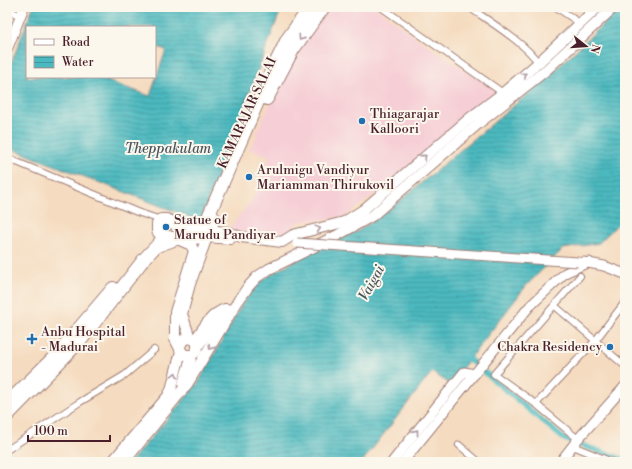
<svg xmlns="http://www.w3.org/2000/svg" width="632" height="469" font-family="'Libre Bodoni',serif">
<style>
.built{fill:#f6cfd6}
.water{fill:url(#water-rules);stroke:#4a6c76;fill-rule:evenodd}
.lines{fill:none;stroke-linecap:round;stroke-linejoin:round}
.canal{stroke:#4bbac0;stroke-width:5.5}
.street-casing{stroke:#a07d75;stroke-width:8}
.secondary-casing{stroke:#a07d75;stroke-width:11}
.primary-casing{stroke:#a07d75;stroke-width:12}
.highway-casing{stroke:#a07d75;stroke-width:14}
.street{stroke:#fff;stroke-width:6}
.secondary{stroke:#fff;stroke-width:9}
.primary{stroke:#fff;stroke-width:10}
.highway{stroke:#fff;stroke-width:12}
.secondary-bridge-casing{stroke:#a07d75;stroke-width:11;stroke-linecap:butt}
.secondary-bridge{stroke:#fff;stroke-width:9}
.oneway{stroke:#ae9aa0}
.poi-dot{fill:#1f6fb2;stroke:#fbf7ec;stroke-width:1.5}
.labels{text-anchor:middle;dominant-baseline:central;stroke-width:4;stroke-linejoin:round;paint-order:stroke}
.street-label{font-size:13px;fill:#4a1f2b;stroke:#fbf7ec}
.poi-label{font-size:13px;fill:#4a1f2b;stroke:#fbf7ec;text-anchor:start}
.water-label{font-size:14px;font-style:italic;fill:#4a555f;stroke:#fbf7ec}
</style>
<defs>
<pattern id="water-rules" width="6" height="5" patternUnits="userSpaceOnUse"><rect width="6" height="5" fill="#4bbac0"/><path d="M0 2.5h6" fill="none" stroke="#40979c"/></pattern>
</defs>
<rect width="100%" height="100%" fill="#fbf7ec"/>
<filter id="ink" filterUnits="userSpaceOnUse"><feTurbulence type="fractalNoise" baseFrequency=".025" numOctaves="2"/><feDisplacementMap in="SourceGraphic" scale="8" xChannelSelector="R" yChannelSelector="G"/><feConvolveMatrix kernelMatrix="1 2 1 2 8 2 1 2 1" color-interpolation-filters="sRGB"/></filter>
<filter id="wash" filterUnits="userSpaceOnUse"><feTurbulence type="fractalNoise" baseFrequency=".012" numOctaves="4" result="noise"/><feDisplacementMap in="SourceGraphic" scale="16" xChannelSelector="R" yChannelSelector="G"/><feGaussianBlur stdDeviation="0.9" result="paint"/><feColorMatrix in="noise" values="0 0 0 0 0 0 0 0 0 0 0 0 0 0 0 0 0 1.4 0 .05"/><feComposite in="paint" operator="in"/></filter>
<g filter="url(#wash)">
<rect width="100%" height="100%" fill="#f5dbbf"/>
<!-- built -->
<path class="built" d="M328,7H375L422,42L500,93L380,191L344,217L296,222L294,228L283,235L233,232L229,228L254,198L269,156L249,149L258,134L256,133L297,47Z"/>
<!-- water -->
<g class="water">
<path d="M33,7H282L200,221L7,147V74ZM27,27H155V46L166,50L150,96L107,81L108,77H27Z"/>
<path d="M621,7H625V217L599,243L563,249L526,286L450,384L432,372L362,462H130L198,383L244,301L257,285L267,277L305,254L358,231L390,209L547,78Z"/>
</g>
<g class="lines">
<!-- canal -->
<path class="canal" d="M464,355L564,439L625,460"/>
</g>
</g>
<g filter="url(#ink)">
<g class="lines">
<!-- street casing -->
<g class="street-casing">
<g id="street">
<path d="M381,7L503,93"/>
<path d="M469,7C487,20 528,45 538,63"/>
<path d="M556,7L581,24"/>
<path d="M7,9L20,16"/>
<path d="M7,158L137,212L161,220"/>
<path d="M555,306L625,366"/>
<path d="M536,404L595,341L625,302"/>
<path d="M578,439L536,404L494,374L580,276"/>
<path d="M459,445L479,462"/>
<path d="M573,446L612,462"/>
<path d="M7,450L80,402L125,375L154,350"/>
</g>
</g>
<!-- secondary casing -->
<g class="secondary-casing">
<g id="secondary">
<path d="M7,50L24,7"/>
<path d="M583,262L604,266L625,274"/>
<path d="M392,462L464,372L475,374"/>
<path d="M403,462L529,307L565,273L589,262"/>
<path d="M560,462L578,439L625,386"/>
</g>
</g>
<!-- primary casing -->
<g class="primary-casing">
<g id="primary">
<path d="M203,229L231,233L241,237L282,242L293,235L344,222L363,210L470,118L503,93L538,63L598,7"/>
<path d="M177,239L191,245L194,251L175,312V339L181,351L185,355H192C198,351 199,346 195,340L188,338L183,340L180,346"/>
<path d="M190,338L182,314L190,284L207,237L230,239"/>
<path d="M195,340C203,328 211,314 225,309"/>
<path d="M197,347L227,309"/>
<path d="M183,384L192,355"/>
<path d="M112,462L168,396L171,390L181,351"/>
<path d="M124,462L188,383L238,301L248,287L257,277L269,269L336,236L372,216L479,123L545,71L614,7"/>
</g>
</g>
<!-- highway casing -->
<g class="highway-casing">
<g id="highway">
<path d="M267,99L293,50L324,7"/>
<path d="M176,239L161,235L158,231V224L161,220H166C182,225 187,235 205,224L270,74L287,39L310,7"/>
<path d="M157,246L176,239L207,237L214,218"/>
<path d="M7,403L56,355L113,288"/>
<path d="M7,416L82,339L144,259L162,240"/>
</g>
</g>
<!-- street -->
<use href="#street" class="street"/>
<!-- secondary -->
<use href="#secondary" class="secondary"/>
<!-- primary -->
<use href="#primary" class="primary"/>
<!-- highway -->
<use href="#highway" class="highway"/>
<!-- secondary-bridge casing -->
<g class="secondary-bridge-casing">
<path id="secondary-bridge" d="M297,243L578,262"/>
</g>
<!-- secondary-bridge -->
<use href="#secondary-bridge" class="secondary-bridge"/>
</g>
<!-- one-way arrows -->
<defs><path id="oneway-chevron" d="M-2-3.5L2.5 0L-2 3.5" fill="none" stroke-width="1.6" stroke-linecap="round" stroke-linejoin="round"/></defs>
<g class="oneway">
<use href="#oneway-chevron" transform="translate(301 38) rotate(125)"/>
<use href="#oneway-chevron" transform="translate(524 75) rotate(-40)"/>
<use href="#oneway-chevron" transform="translate(424 157) rotate(-41)"/>
<use href="#oneway-chevron" transform="translate(318 229) rotate(-15)"/>
<use href="#oneway-chevron" transform="translate(211 347) rotate(122)"/>
<use href="#oneway-chevron" transform="translate(175 375) rotate(-75)"/>
<use href="#oneway-chevron" transform="translate(416 432) rotate(-51)"/>
</g>
</g>
<!-- markers -->
<g class="poi-dot">
<circle cx="362" cy="121" r="4"/>
<circle cx="249" cy="177" r="4"/>
<circle cx="166" cy="227" r="4"/>
<path d="M30 333h4v4h4v4h-4v4h-4v-4h-4v-4h4z"/>
<circle cx="610" cy="347" r="4"/>
</g>
<g class="labels">
<!-- street labels -->
<g class="street-label">
<text transform="translate(247 113) rotate(-65)">KAMARAJAR SALAI</text>
</g>
<!-- poi labels -->
<g class="poi-label">
<text x="370" y="114">Thiagarajar<tspan x="370" dy="15">Kalloori</tspan></text>
<text x="257" y="170">Arulmigu Vandiyur<tspan x="257" dy="15">Mariamman Thirukovil</tspan></text>
<text x="174" y="220">Statue of<tspan x="174" dy="15">Marudu Pandiyar</tspan></text>
<text x="41" y="332">Anbu Hospital<tspan x="41" dy="15">- Madurai</tspan></text>
<text x="602" y="347" text-anchor="end">Chakra Residency</text>
</g>
<!-- water labels -->
<g class="water-label">
<text x="168" y="149">Theppakulam</text>
<text transform="translate(372 283) rotate(-61)">Vaigai</text>
</g>
</g>
<!-- margin -->
<rect width="632" height="469" fill="none" stroke="#fbf7ec" stroke-width="24"/>
<!-- legend -->
<rect x="26" y="26" width="130" height="52" fill="#fbf7ec" stroke="#b4a19f"/>
<rect x="34" y="39" width="20" height="6" fill="#ffffff" stroke="#b4a19f"/>
<text x="62" y="46" font-size="12" fill="#4a1f2b">Road</text>
<rect x="34" y="56" width="20" height="12" fill="url(#water-rules)" stroke="#b4a19f"/>
<text x="62" y="66" font-size="12" fill="#4a1f2b">Water</text>
<!-- north arrow -->
<g transform="translate(586 46) rotate(107)" stroke="#fbf7ec" stroke-width="3" paint-order="stroke">
<path d="M0-3L7 15L0 10L-7 15Z" fill="#4a1f2b"/>
<text y="-6" font-size="11" font-weight="bold" text-anchor="middle" fill="#4a1f2b">N</text>
</g>
<!-- scale -->
<path d="M28 435v6h82v-6" fill="none" stroke="#4a1f2b" stroke-width="2"/>
<text x="34" y="435" font-size="12" fill="#4a1f2b" stroke="#fbf7ec" stroke-width="3" paint-order="stroke">100 m</text>
</svg>
